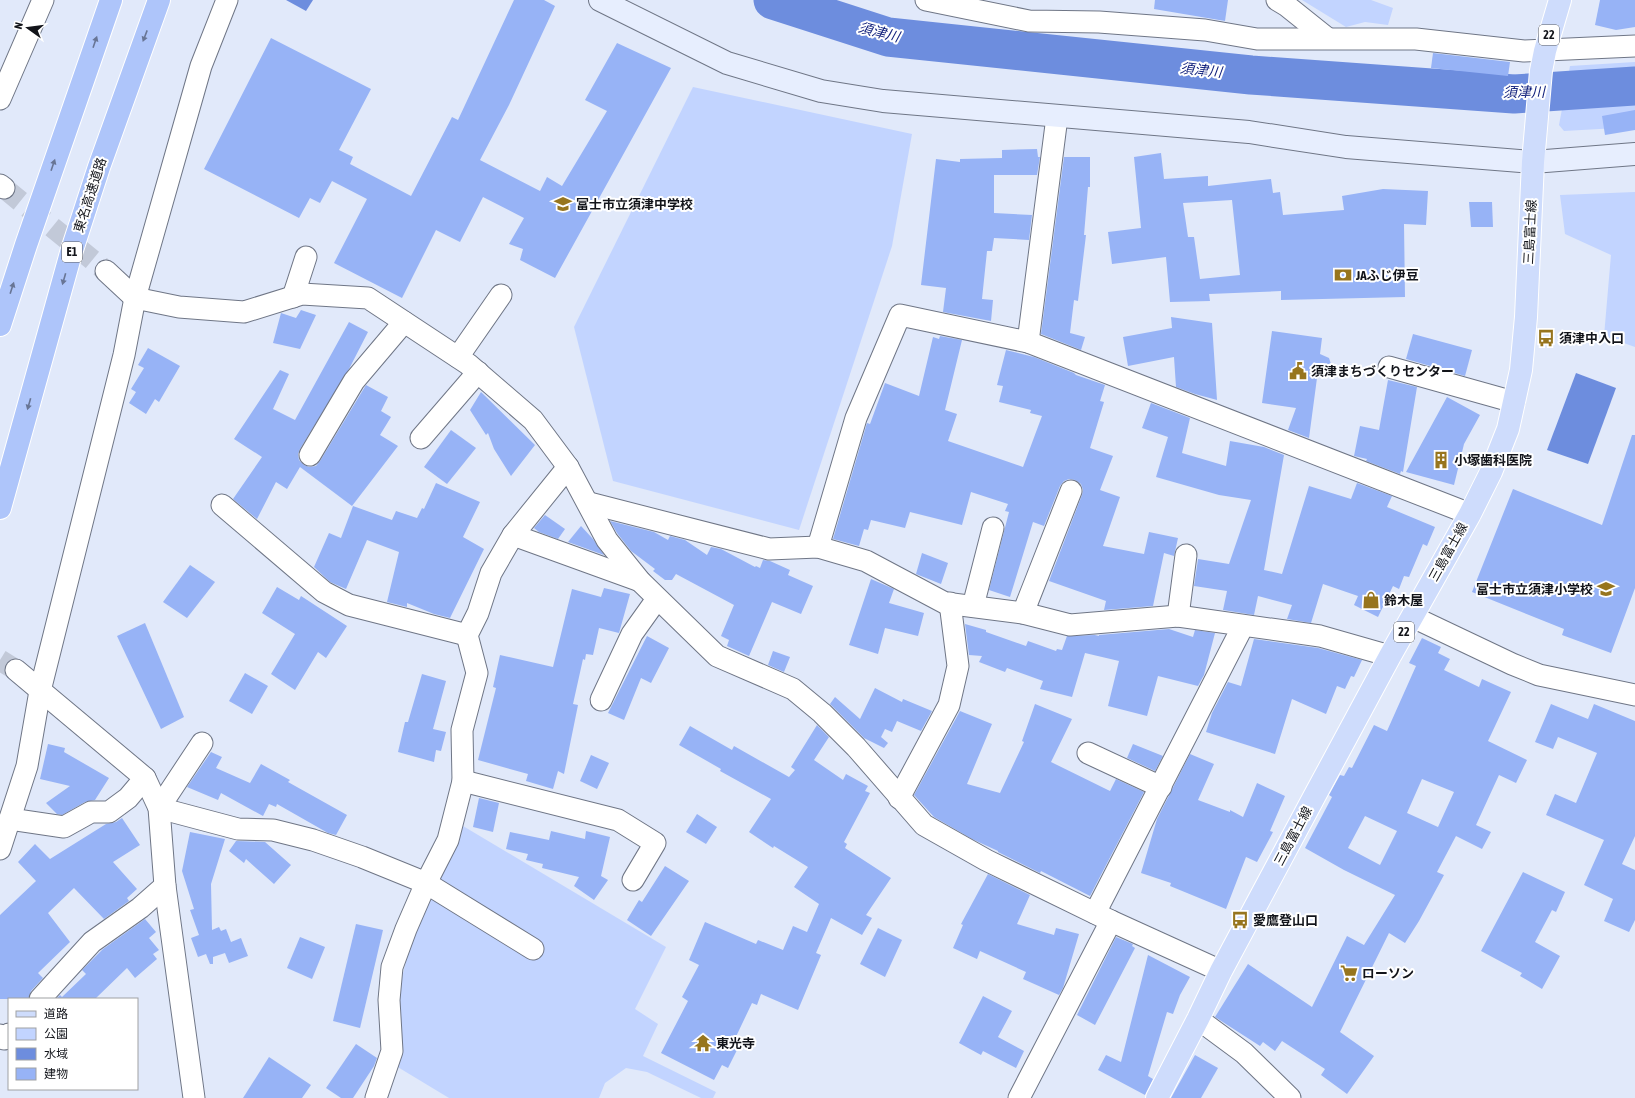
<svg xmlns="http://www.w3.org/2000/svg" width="1635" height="1098" font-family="'Asap Condensed','Noto Sans JP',sans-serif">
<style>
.green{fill:#c2d4ff}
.water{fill:#6d8dde}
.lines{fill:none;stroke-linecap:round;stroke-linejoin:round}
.river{stroke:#6d8dde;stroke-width:39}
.building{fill:#97b3f6;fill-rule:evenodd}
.street-tunnel{stroke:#c2c9d8;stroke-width:21;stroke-dasharray:21 10;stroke-linecap:butt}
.street-casing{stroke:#6f7686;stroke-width:23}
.secondary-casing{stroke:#6f7686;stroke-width:24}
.primary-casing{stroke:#fff;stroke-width:24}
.highway-casing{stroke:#fff;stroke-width:24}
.street{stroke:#fff;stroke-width:21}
.secondary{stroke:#e7eefe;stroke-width:22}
.primary{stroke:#cedcfc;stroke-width:22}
.highway{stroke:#aec5fa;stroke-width:22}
.oneway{fill:#687595}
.labels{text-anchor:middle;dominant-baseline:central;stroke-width:4;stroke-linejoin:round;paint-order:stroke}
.shield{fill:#fff;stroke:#595a5f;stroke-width:1}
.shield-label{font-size:12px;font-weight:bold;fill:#12141a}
.street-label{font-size:13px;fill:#12141a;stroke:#fff}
.poi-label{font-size:13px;font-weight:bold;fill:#12141a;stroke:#fff;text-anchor:start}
.water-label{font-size:14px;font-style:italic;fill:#0b1b79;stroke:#fff}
</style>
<rect width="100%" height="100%" fill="#e1e9fa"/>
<!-- green -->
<g class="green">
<path d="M1302,0H1371L1393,8L1388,25L1365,22L1346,27Z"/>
<path d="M1635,62V127L1564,131L1559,125L1570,66Z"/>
<path d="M693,87L912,134L892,246L799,530L613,481L574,327Z"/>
<path d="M1635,192V347L1604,336L1611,255L1565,234L1560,195Z"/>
<path d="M463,826L666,947L635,1009L658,1024L643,1056L716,1092L713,1098H701L647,1072L626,1068L605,1083L599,1098H449L396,1066V1001L411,942L433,886Z"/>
</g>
<!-- water -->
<g class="water">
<path d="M286,0H313L306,11Z"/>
<path d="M1576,373L1616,388L1588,464L1547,450Z"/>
</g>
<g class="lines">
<!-- river -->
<path class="river" d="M773,0L888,37L1251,75L1514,94L1635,86"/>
</g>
<!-- building -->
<g class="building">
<path d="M514,0H544L555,6L509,105L480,160L540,191L547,177L562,186L607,111L585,100L617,43L671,68L555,278L520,260L523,249L509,244L524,218L483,197L460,242L436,230L402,298L334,263L367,199L332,181L320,203L310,198L299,218L204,169L271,38L371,89L339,150L353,157L350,164L411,196L452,117L458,120Z"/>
<path d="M1155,0H1228L1225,21L1154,9Z"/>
<path d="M1600,0H1635V27L1616,30L1595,25Z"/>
<path d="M1433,53L1510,62L1508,76L1431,68Z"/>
<path d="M1635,110V130L1605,135L1602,116Z"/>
<path d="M1037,149L1038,157H1040L1037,175H994V213L1032,215L1029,240L994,238L992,251H987L982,299L993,300L991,321L943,312L946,288L921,285L936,159L960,162V159L1002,158V150Z"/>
<path d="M1161,153L1164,179L1208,176V186L1271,179L1273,193L1280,192L1283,215L1344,210L1342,196L1383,189L1428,191L1426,225L1404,224L1405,297L1281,300V291L1209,294L1210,301L1170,302L1166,257L1112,264L1108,232L1141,228L1134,157ZM1232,200L1240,275L1200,279L1194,237H1188L1183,203Z"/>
<path d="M1064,157H1090V187H1088L1084,235H1086L1078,301L1074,300L1070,333L1085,337L1081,350L1041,334Z"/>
<path d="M1469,202H1492L1493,227H1471Z"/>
<path d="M301,310L316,315L300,349L273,343L281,313L296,318Z"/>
<path d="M1171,317L1212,323L1217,400L1195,394L1176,387L1174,357L1128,366L1123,337L1172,328Z"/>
<path d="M349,322L368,332L349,369L300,449L298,454L299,460L304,465L309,467L316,466L320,461L366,385L388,397L381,411L391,417L380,435L398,446L352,506L300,467L287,489L276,482L257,519L233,499L262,457L234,439L280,370L289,374L273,409L295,420Z"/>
<path d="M1272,331L1322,338L1320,354L1329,358L1332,367L1328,375L1317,378L1309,438L1288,430L1296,408L1262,403Z"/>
<path d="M1413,334L1472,350L1465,376L1406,359Z"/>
<path d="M940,336L962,340L945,410L957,414L948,441L1023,467L1042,416L1030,413L1031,410L999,402L1003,386L997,385L1006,350L1034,357L1074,373L1076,375L1105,385L1100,401L1104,402L1090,448L1113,456L1100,490L1120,497L1103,546L1144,554L1149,532L1178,538L1174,556L1164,553L1153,606L1104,610L1106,601L1049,581L1082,495L1083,490L1081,484L1075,480L1069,479L1064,481L1060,486L1044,526L1033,522L1010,597L989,590L1009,512L1005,511L1008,504L971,492L962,525L910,512L905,528L871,520L868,530L864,529L859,546L833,539L867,423L870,424L885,383L919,396L933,337L939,339Z"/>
<path d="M148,348L180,366L159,402L155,399L146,414L129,403L136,392L131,389L144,368L138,365Z"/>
<path d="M1388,380L1417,387L1403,472L1401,471L1400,474L1366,461L1367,459L1354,456L1360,426L1379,430Z"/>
<path d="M481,392L535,445L511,476L494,449L488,433L486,435L470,410Z"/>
<path d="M1447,397L1480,415L1464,444L1454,485L1406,472Z"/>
<path d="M1151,403L1190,418L1182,453L1226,466L1230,441L1264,447L1284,455L1264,570L1282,574L1309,486L1351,499L1357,483L1392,496L1387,507L1435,527L1427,546L1423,544L1409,577L1404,576L1399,589L1393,586L1378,617L1354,605L1358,596L1323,584L1311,623L1287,619L1292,605L1258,596L1254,615L1223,610L1227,591L1194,586L1198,559L1229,564L1251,500L1219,495L1156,477L1168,437L1142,428Z"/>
<path d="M451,430L476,448L447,484L424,467Z"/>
<path d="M1632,435H1635V588L1611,653L1562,635L1564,629L1472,592L1513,489L1602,525Z"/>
<path d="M436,483L480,502L463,537L484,549L450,618L434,614L407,603V607L387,602L399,552L367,540L346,589L330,582L314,567L329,533L341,538L353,506L392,520L396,511L417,518L422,508L424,509Z"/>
<path d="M545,515L565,529L558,539L539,532L534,528Z"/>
<path d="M610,521L654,532L668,540L670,536L685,540L707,555L711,547L721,549L755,567L756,566L760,568L763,560L770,561L790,570L788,575L813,586L801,614L772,602L749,656L727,646L729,640L721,636L734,605L676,574L672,580H665L653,571L655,569L631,551L617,533Z"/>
<path d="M581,526L593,539L604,555L568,542Z"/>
<path d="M922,553L948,563L941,584L916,574Z"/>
<path d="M190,565L215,582L187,618L163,602Z"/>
<path d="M871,579L894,589L889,603L924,613L918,636L885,628L878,654L849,645Z"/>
<path d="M277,587L299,600L301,596L347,626L326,658L318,652L295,690L271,674L295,634L262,613Z"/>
<path d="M604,588L630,594L619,633L599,628L593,655L586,654L585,660L583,659L573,704L578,705L564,774L558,771L553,789L526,781L528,774L478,760L496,688L493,687L500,655L553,667L572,589L601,597Z"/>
<path d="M145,623L184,717L161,729L117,636Z"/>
<path d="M965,624L986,630V632L1026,646L1028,641L1056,651L1057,649L1062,650L1067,636L1095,635L1099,636V635L1169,629L1193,637L1195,630L1215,633L1204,675L1198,686L1158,676L1147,716L1108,706L1119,661L1085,653L1072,697L1040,689L1043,681L1007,668L1005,672L979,662L982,656L969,655Z"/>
<path d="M647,636L669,648L651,683L641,678L624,720L608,713Z"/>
<path d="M1422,638L1441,647L1438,653L1450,659L1444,670L1479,687L1482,679L1511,692L1488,741L1527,760L1516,783L1499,775L1476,825L1491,832L1482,849L1456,836L1437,872L1444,875L1419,921L1405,943L1389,933L1340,1032L1374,1056L1347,1094L1321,1075L1325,1069L1282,1041L1275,1051L1263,1042L1260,1046L1215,1017L1248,964L1312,1007L1347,936L1364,945L1395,895L1344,870L1305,848L1332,797L1329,795L1340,775L1344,776L1349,767L1352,768L1374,725L1387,731L1416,666L1409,663ZM1422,779L1454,792L1438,827L1407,813ZM1365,816L1397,831L1380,865L1348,848Z"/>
<path d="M1254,639L1318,648L1362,660L1354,677L1351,676L1345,689L1337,686L1326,714L1292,699L1275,754L1206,732L1212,713L1228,682L1241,686Z"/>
<path d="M773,651L790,657L784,672L768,665Z"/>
<path d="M245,673L268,686L252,714L229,701Z"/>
<path d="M422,674L446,681L433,729L446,732L441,751L436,750L434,762L398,752L405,722H408Z"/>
<path d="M875,688L902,702L903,699L932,711L921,731L897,721L892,732L885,729L881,737L888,743L884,748L864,738L830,704L835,697L860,719Z"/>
<path d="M1035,704L1072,719L1051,762L1110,791L1116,779L1144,792L1090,896L1041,871L1040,873L998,852V851L972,839L934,817L914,795L960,711L992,724L967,784L1000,793L1024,742L1022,741Z"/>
<path d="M1551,704L1588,719L1594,704L1635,721V836L1622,864L1635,870V920L1629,932L1604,921L1613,899L1584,885L1604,840L1546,815L1555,794L1576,803L1597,753L1558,737L1553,749L1535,742Z"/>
<path d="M817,725L829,737L814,760L843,780L846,774L868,786L865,791L870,793L844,842L847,844L845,848L891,878L866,915L872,918L862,935L831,918L816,953L821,955L798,1010L761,994L757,1005L752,1003L732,1045L738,1048L728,1068L722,1065L714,1080L661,1053L688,1001L682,997L699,965L689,960L705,922L756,944L758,940L783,950L793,926L807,932L819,904L794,887L808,867L774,846L773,848L749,832L771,799L720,771L721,769L679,745L690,726L732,750L734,746L789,777L795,770L791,767Z"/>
<path d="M48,744L65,748L64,752L109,778L95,800L85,802L62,815L57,814L46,803L70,786L40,779Z"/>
<path d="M1133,744L1163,756L1155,771L1127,758Z"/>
<path d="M211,752L222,757L216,768L250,783L261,764L290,780L288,782L347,815L336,835L328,833L277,804L276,807L269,804L263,816L221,793L218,800L187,787Z"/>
<path d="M1190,754L1214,764L1198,800L1230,812V810L1243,817L1257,783L1285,796L1270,831L1273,832L1257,862L1246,857L1226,909L1170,886L1171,883L1141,873L1157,819Z"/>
<path d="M591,755L609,763L597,789L580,781Z"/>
<path d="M479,798L499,803L493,832L473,827Z"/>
<path d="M697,814L717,827L706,844L686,832Z"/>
<path d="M122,818L140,845L113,862L137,889L127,898L129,901L104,919L74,888L48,913L70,942L38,973L43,978L31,991L28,999H0V915L36,881L18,862L35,844L50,859L106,824L116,822Z"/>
<path d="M551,831L585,839L586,831L610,837L601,876L608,880L594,900L574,886L579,877L542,868L543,864L526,860L528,854L506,849L510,832L549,840Z"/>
<path d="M190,832L225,839L211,884L212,930L219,927L221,931L226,929L231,942L241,938L248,956L229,963L225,953L213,957V964H210L206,954L198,957L191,938L199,935L190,910L194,909L182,871Z"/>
<path d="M236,841L265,842L291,865L274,884L246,859L244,863L229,851Z"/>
<path d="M665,866L689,881L651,936L627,920L639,900L642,902Z"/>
<path d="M1523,872L1565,892L1556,912L1552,910L1535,942L1560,956L1542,989L1520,976L1522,973L1481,951Z"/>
<path d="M988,874L1030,895L1017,924L1054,935L1056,928L1079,934L1063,988L1059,995L1023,979L1026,972L980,951L977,959L953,948L963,925L961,924Z"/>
<path d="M145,919L156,932L149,938L159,950L153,954L157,959L135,978L127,968L95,999H56L60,995L62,997L86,974L82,970L103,949Z"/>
<path d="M356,924L383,930L360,1028L333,1021Z"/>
<path d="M878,928L902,940L885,977L860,964Z"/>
<path d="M300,937L325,947L312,979L287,968Z"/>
<path d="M1116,937L1133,944L1132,946L1135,948L1095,1025L1077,1015Z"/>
<path d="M1148,955L1190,977L1180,995L1173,1014L1167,1012L1148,1076L1153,1079L1145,1095L1098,1070L1106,1055L1121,1062Z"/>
<path d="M983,996L1012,1011L998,1037L1024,1051L1016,1068L983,1051L981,1055L959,1043Z"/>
<path d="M356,1044L377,1058L374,1066L353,1098H341L326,1088Z"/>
<path d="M1195,1055L1218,1068L1201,1098H1171Z"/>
<path d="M269,1057L311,1085L302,1098H243Z"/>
</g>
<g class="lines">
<!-- street-tunnel -->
<g class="street-tunnel">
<path d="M4,188L106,271"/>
<path d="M0,660L16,670"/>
</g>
<!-- street casing -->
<g class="street-casing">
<g id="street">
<path d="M926,0L1029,21L1099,22L1205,30L1257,39H1416L1524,51L1635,46"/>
<path d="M1277,0L1287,6L1327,38"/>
<path d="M0,99L43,0"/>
<path d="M0,185L4,188"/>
<path d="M106,271L135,298L179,307L244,312L302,294L368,298L468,364L533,420L568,467L607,540L640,581L717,656L793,689L822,713L856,747L924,825L986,860L1111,921L1221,971"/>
<path d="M293,297L306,257"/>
<path d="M1028,342L1057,117"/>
<path d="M458,357L501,295"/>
<path d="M1389,367L1514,402"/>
<path d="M421,438L478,372"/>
<path d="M310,455L354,381L404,322"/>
<path d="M589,503L769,549L818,547L866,561L945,603L1023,613L1070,625L1178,616L1320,636L1390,656"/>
<path d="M222,505L324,592L349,605L467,635"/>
<path d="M513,535L640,581"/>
<path d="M818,547L856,418L900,315L1028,342L1470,514"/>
<path d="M973,606L993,528"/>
<path d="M1023,613L1071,491"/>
<path d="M1178,616L1186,555"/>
<path d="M1413,617L1512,664L1539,675L1635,695"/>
<path d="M16,670L145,778L159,808L165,886L194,1098"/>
<path d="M601,700L632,634L657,599"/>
<path d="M1088,753L1161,787"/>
<path d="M463,781L618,820L655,843L633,880"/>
<path d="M899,798L949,705L958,666L950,603"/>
<path d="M159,808L238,829L273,830L313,840L362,857L426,883L533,949"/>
<path d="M159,808L202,743"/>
<path d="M10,819L64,827L91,812H109L128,798L145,778"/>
<path d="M0,849L27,766L40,691L124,355L135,298L201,66L227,0"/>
<path d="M1095,913L1243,626"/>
<path d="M40,999L92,942L140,908L165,886"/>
<path d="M1198,1019L1244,1053L1290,1098"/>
<path d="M0,1035L4,1039L9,1034"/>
<path d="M376,1098L392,1051L389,1000L392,967L406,929L426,883L448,840L463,781L462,730L477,673L467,635L478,613L491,573L513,535L568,467"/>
<path d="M1019,1098L1111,921"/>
</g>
</g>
<!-- secondary casing -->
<g class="secondary-casing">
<path id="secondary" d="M600,0L727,63L821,91L883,101L1249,132L1346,147L1533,162L1635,154"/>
</g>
<!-- primary casing -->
<g class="primary-casing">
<path id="primary" d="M1157,1098L1198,1019L1221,971L1314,797L1390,656L1470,514L1491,472L1508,429L1521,370L1526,317L1533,162L1541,71L1545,51L1560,0"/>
</g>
<!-- highway casing -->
<g class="highway-casing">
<g id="highway">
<path d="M0,325L26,245L111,0"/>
<path d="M0,508L71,253L99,167L159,0"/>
</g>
</g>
<!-- street -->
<use href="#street" class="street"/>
<!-- secondary -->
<use href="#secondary" class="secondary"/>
<!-- primary -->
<use href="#primary" class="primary"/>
<!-- highway -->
<use href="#highway" class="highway"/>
</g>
<!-- one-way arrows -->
<defs><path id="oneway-solid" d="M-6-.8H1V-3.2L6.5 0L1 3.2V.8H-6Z"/></defs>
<g class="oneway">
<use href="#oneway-solid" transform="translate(145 36) rotate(111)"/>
<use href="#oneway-solid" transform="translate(95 42) rotate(-71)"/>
<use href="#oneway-solid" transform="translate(53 165) rotate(-71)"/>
<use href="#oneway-solid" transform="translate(64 279) rotate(106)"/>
<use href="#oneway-solid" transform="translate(12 288) rotate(-72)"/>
<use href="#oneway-solid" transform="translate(29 404) rotate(106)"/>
</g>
<!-- icons -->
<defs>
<g id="school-bare" transform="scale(1.38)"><path d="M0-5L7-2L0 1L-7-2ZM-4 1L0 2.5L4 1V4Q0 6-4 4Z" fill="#97751e" stroke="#fff" stroke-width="2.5" paint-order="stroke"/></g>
<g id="bank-bare" transform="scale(1.38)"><path d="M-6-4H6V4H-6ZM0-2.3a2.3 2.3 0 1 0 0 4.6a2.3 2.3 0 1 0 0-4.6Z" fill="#97751e" stroke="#fff" stroke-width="2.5" paint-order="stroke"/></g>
<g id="bus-bare" transform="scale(1.38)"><path d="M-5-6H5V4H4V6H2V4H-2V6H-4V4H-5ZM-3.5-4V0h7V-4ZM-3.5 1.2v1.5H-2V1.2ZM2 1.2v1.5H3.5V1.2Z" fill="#97751e" stroke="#fff" stroke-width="2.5" paint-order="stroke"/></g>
<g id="civic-bare" transform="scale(1.38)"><path d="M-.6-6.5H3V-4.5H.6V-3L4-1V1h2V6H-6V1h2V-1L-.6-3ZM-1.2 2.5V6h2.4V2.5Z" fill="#97751e" stroke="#fff" stroke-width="2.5" paint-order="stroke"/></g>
<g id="building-bare" transform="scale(1.38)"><path d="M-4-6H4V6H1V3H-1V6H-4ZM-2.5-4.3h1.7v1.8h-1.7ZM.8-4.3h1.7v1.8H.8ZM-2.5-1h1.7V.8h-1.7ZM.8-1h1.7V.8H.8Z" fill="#97751e" stroke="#fff" stroke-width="2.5" paint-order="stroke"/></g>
<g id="shop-bare" transform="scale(1.38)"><path d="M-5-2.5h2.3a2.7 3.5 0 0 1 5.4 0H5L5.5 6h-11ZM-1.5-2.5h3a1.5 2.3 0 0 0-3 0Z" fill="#97751e" stroke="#fff" stroke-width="2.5" paint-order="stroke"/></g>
<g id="supermarket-bare" transform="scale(1.38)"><path d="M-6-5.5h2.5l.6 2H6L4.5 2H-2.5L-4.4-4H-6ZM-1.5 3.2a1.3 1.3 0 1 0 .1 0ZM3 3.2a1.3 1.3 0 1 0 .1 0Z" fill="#97751e" stroke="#fff" stroke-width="2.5" paint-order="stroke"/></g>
<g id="temple-bare" transform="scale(1.38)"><path d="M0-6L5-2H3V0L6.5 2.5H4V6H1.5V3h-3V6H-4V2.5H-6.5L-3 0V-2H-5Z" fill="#97751e" stroke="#fff" stroke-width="2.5" paint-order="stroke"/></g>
</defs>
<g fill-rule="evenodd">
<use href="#school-bare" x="563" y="204"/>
<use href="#bank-bare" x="1343" y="275"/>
<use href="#bus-bare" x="1546" y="338"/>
<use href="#civic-bare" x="1298" y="371"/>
<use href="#building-bare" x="1441" y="460"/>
<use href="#school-bare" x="1606" y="589"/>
<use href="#shop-bare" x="1371" y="600"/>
<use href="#bus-bare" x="1240" y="920"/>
<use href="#supermarket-bare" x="1349" y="973"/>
<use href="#temple-bare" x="703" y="1043"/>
</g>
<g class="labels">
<!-- shield labels -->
<g class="shield">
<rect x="1539" y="25" width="20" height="20" rx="3"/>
<rect x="62" y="242" width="20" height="20" rx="3"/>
<rect x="1394" y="622" width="20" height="20" rx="3"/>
</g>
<g class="shield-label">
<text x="1549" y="35">22</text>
<text x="72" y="252">E1</text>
<text x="1404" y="632">22</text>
</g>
<!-- street labels -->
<g class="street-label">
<text transform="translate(90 195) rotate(-72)">東名高速道路</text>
<text transform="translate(1530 232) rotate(-87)">三島富士線</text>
<text transform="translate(1448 552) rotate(-61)">三島富士線</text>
<text transform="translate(1293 836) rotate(-62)">三島富士線</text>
</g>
<!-- poi labels -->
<g class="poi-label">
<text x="576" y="204">富士市立須津中学校</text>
<text x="1356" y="275">JAふじ伊豆</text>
<text x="1559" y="338">須津中入口</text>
<text x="1311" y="371">須津まちづくりセンター</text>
<text x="1454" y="460">小塚歯科医院</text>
<text x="1593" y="589" text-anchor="end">富士市立須津小学校</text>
<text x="1384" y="600">鈴木屋</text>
<text x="1253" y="920">愛鷹登山口</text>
<text x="1362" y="973">ローソン</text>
<text x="716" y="1043">東光寺</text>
</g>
<!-- water labels -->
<g class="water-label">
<text transform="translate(879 32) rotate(14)">須津川</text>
<text transform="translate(1201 70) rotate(6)">須津川</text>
<text transform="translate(1524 92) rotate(-1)">須津川</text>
</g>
</g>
<!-- legend -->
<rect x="8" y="998" width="130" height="92" fill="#ffffff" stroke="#a0a1a3"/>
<rect x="16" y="1011" width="20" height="6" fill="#cedcfc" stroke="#a0a1a3"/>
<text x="44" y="1018" font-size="12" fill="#12141a">道路</text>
<rect x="16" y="1028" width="20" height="12" fill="#c2d4ff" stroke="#a0a1a3"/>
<text x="44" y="1038" font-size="12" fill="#12141a">公園</text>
<rect x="16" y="1048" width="20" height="12" fill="#6d8dde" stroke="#a0a1a3"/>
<text x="44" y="1058" font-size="12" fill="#12141a">水域</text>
<rect x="16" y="1068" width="20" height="12" fill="#97b3f6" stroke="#a0a1a3"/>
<text x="44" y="1078" font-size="12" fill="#12141a">建物</text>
<!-- north arrow -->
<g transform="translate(28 28) rotate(284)" stroke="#ffffff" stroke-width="3" paint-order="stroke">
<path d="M0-3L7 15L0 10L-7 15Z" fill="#12141a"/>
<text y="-6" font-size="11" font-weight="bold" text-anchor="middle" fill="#12141a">N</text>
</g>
</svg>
